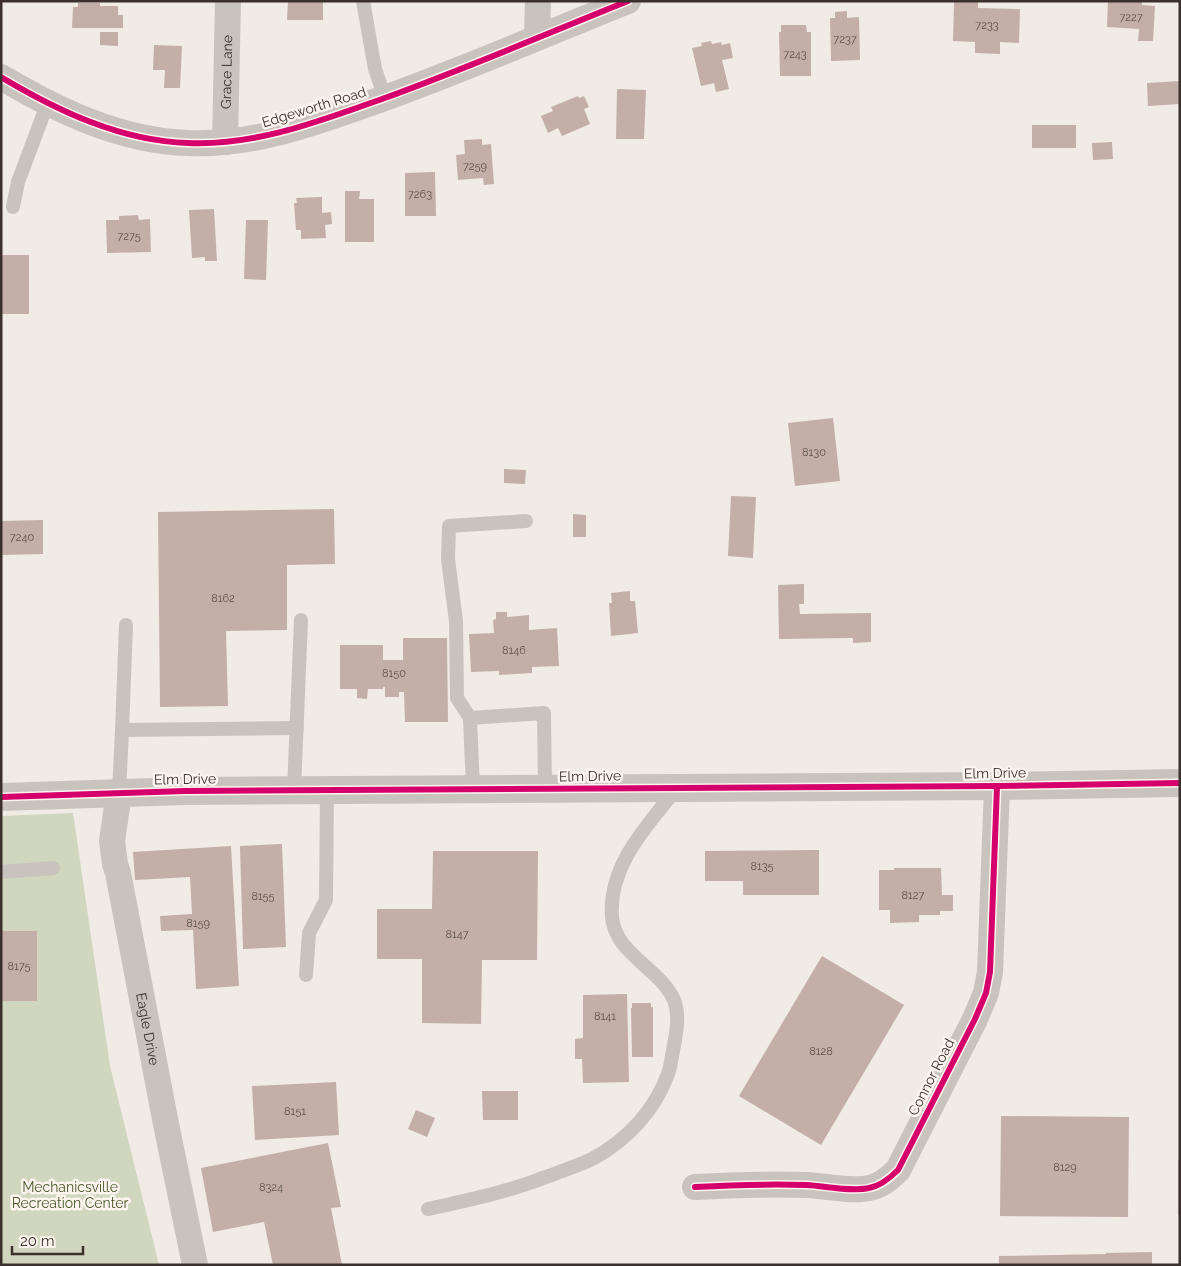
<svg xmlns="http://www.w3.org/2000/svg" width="1181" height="1266" font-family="Raleway,sans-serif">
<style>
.green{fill:#d1d6bf}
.building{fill:#c3afa7}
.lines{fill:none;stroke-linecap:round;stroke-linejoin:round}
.service{stroke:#c9c3be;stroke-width:14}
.minor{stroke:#c9c3be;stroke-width:26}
.tertiary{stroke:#c9c3be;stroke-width:28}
.cycleway-casing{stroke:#fbf5ee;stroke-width:9}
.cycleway{stroke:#d6006c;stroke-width:6}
.labels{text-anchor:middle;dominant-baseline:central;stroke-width:5;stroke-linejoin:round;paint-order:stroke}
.number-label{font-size:11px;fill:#5d504a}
.street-label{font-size:14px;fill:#3b302b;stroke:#fbf5ee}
.park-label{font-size:14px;fill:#4a5a2e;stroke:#fbf5ee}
</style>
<rect width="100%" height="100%" fill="#f0ebe5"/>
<!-- green -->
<path class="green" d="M73,813L110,1066L159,1265H1V816Z"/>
<!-- building -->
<g class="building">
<path d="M288,1H323V20H287Z"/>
<path d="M954,1H978V8L1020,9L1019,43L1000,42V54L975,53V42L953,41Z"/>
<path d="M1108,1H1142V5L1155,6L1153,41H1138L1139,29L1107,27Z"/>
<path d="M78,3H100V6H118V15H123V28H72L73,7H78Z"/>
<path d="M847,11V18L859,17L860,60L831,61L830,18H835V12Z"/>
<path d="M781,25H806L807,32H811V76H780L779,32H781Z"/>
<path d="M100,32H118V46L100,45Z"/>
<path d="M711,41L712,44L721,42L722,45L730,43L733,58L722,60L729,89L716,92L714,83L701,86L692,48L702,46L701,43Z"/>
<path d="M154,45L182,46L180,88H164L165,70H153Z"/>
<path d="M1180,81V104L1148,106L1147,83Z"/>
<path d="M617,89L646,90L644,139H616Z"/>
<path d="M578,96L579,98L584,96L589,107L584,109L590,124L562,136L558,128L548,133L541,116L553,111L551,107Z"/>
<rect x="1032" y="125" width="44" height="23"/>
<path d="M482,139V145L491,144L494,184L484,185L483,178L458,180L456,155L465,154L464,140Z"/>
<path d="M1112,142L1113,159L1093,160L1092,143Z"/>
<path d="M435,172L436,216H405V173Z"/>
<path d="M345,191H360L359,199H374V242H345Z"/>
<path d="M322,197V213L331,212L332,224L325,225L326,238L301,239V230H296L294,203H297L296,198Z"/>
<path d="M214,209L217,261H205V257L192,258L189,210Z"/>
<path d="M138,215L139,220L150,219L151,252L107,253L106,220H119V216Z"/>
<path d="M246,220H268L266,280L244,279Z"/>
<rect x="1" y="255" width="28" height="59"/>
<path d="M833,418L840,481L795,486L788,423Z"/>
<path d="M504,469L526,470L525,484L504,483Z"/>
<path d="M731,496L756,497L753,558L728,556Z"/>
<path d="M334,509L335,564L287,565V630L226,631L228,706L160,707L158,512Z"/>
<path d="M573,514L586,515V537H573Z"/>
<path d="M43,520V554L1,555V521Z"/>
<path d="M804,584V604H799L800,614L871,613V642L853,643V638L779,639L778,585Z"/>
<path d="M630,591V601H635L638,633L611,636L609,603H612L611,593Z"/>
<path d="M496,612H507V617L529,615V630L557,628L559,666L532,667V673L499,675V671L471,672L469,634L494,633L493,620L496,619Z"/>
<path d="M403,638H447L448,722H405L404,692H399V697H385V687H383V689H368L367,699L357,698V689H340V645H383V660H403Z"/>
<path d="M282,844L286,947L243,949L240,846Z"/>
<path d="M231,846L239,986L196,989L193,930L161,931L160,916L192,914L190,877L135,880L133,852Z"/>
<path d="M819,850V895H743V881H705V851Z"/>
<path d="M433,851H538L537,960H482L481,1024L422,1023V959H377V909H432Z"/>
<path d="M894,868H941L942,895H953V911H940V915H919V922L890,923V910H879V870H894Z"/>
<rect x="1" y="931" width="36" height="70"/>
<path d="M822,956L904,1005L821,1145L739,1096Z"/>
<path d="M627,994L629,1082L583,1083L582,1059H575V1039L583,1038V995Z"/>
<path d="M632,1003H651V1007H653V1057H632L631,1008H632Z"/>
<path d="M336,1082L339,1135L255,1140L252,1086Z"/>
<path d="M482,1091H518V1120H483Z"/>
<path d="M416,1110L435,1118L427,1137L408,1129Z"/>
<path d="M1001,1116L1129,1117L1128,1217L1000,1216Z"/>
<path d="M328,1143L341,1207L331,1208L342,1265H273L264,1222L213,1232L201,1168Z"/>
<rect x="1178" y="1160" width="2" height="55"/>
<path d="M1152,1252V1265H999V1256L1106,1254V1253Z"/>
</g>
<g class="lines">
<!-- service -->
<g class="service">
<path d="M363,1L375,69L385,98"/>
<path d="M13,207L18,182L48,102"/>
<path d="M126,625L122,730L297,728"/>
<path d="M470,718L457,698L456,621L448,559L449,526L526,521"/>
<path d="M473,789L470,718L544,713L545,789"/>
<path d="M294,790L301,620"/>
<path d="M119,793L122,730"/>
<path d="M1,872L53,868"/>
<path d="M306,975L309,933L326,900L327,790"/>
<path d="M428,1209C459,1202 490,1196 520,1186C531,1183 542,1178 552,1175C566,1169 581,1165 594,1158C627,1140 655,1110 668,1074C670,1069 671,1062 672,1056C675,1038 681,1018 674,1000C660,968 615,954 612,917C608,865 648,825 677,788"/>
</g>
<!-- minor -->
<g class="minor">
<path d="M537,37L538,1"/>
<path d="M1,77C58,111 121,141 188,143C256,146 320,121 382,99C465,69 546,34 628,1"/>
<path id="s1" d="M225,142L228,1"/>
<path id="s2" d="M119,793L112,841L115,864L118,873L166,1124L195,1265"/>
<path d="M695,1187C732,1185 770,1184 807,1185C825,1186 853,1192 869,1188C881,1186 890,1178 898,1170L975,1019L986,993L990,972L997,786"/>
</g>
<!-- tertiary -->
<path class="tertiary" d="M1,797L185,791L997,786L1180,783"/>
<!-- cycleway casing -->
<g class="cycleway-casing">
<g id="cycleway">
<path d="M1,77C58,111 121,141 188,143C256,146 320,121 382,99C465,69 546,34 628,1"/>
<path d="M1,797L185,791L997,786L1180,783"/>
<path d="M695,1187C732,1185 770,1184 807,1185C825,1186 853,1192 869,1188C881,1186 890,1178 898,1170L975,1019L986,993L990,972L997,786"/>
</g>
</g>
<!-- cycleway -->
<use href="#cycleway" class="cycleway"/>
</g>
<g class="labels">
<!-- number labels -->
<g class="number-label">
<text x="1131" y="17">7227</text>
<text x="987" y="25">7233</text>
<text x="845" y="39">7237</text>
<text x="795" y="54">7243</text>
<text x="475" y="166">7259</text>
<text x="420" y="194">7263</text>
<text x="129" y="236">7275</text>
<text x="814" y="452">8130</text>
<text x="22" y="537">7240</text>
<text x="223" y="598">8162</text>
<text x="514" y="650">8146</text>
<text x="394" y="673">8150</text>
<text x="762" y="866">8135</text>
<text x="913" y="895">8127</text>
<text x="263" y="896">8155</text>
<text x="198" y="923">8159</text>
<text x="457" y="934">8147</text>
<text x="19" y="966">8175</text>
<text x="605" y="1016">8141</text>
<text x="821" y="1051">8128</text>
<text x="295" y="1111">8151</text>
<text x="1065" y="1167">8129</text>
<text x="271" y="1187">8324</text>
</g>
<!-- street labels -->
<g class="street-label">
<text stroke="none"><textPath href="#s1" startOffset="70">Grace Lane</textPath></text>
<text transform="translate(314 107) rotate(-17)">Edgeworth Road</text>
<text transform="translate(995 773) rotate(-1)">Elm Drive</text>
<text transform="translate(590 776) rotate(-1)">Elm Drive</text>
<text transform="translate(185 779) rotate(-1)">Elm Drive</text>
<text stroke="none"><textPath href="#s2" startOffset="240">Eagle Drive</textPath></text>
<text transform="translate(931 1077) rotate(-63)">Connor Road</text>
</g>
<!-- park labels -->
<g class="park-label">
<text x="70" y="1187">Mechanicsville<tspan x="70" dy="16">Recreation Center</tspan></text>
</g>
</g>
<!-- border -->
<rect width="1181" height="1266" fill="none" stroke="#3b302b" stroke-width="5"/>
<!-- scale -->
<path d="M12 1246v8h71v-8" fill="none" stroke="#3b302b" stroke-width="2.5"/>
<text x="20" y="1246" font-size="15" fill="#3b302b" stroke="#fbf5ee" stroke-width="4" paint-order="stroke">20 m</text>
</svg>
